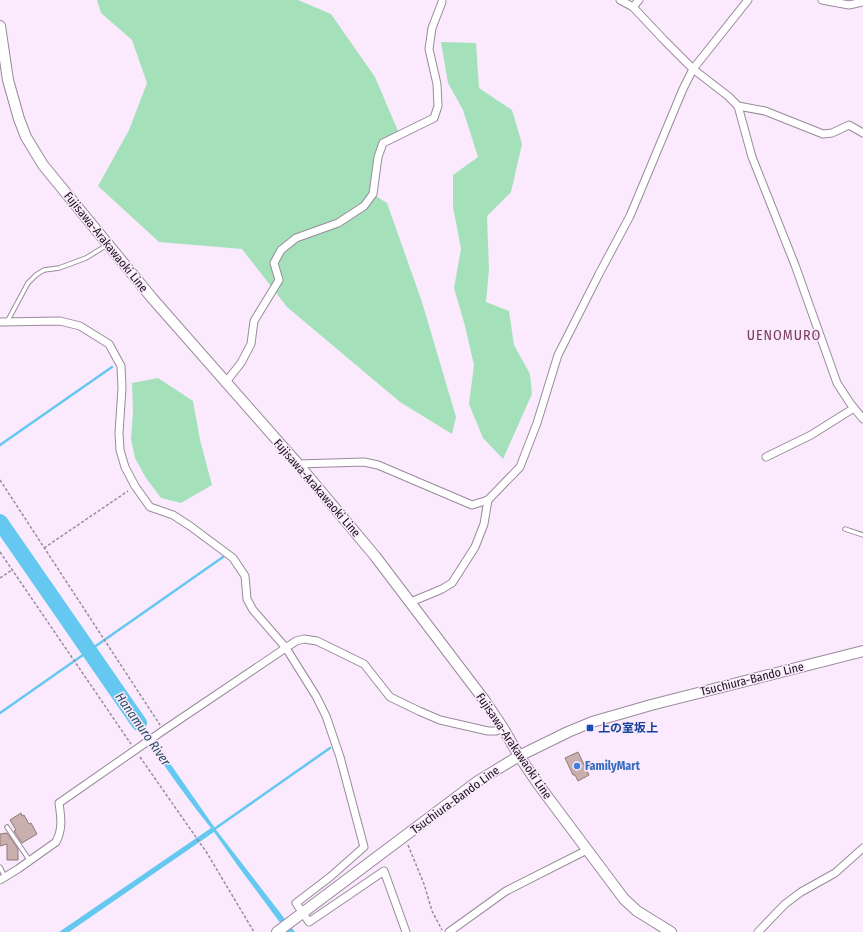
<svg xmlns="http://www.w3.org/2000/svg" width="863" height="932" font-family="'Fira Sans Condensed','Noto Sans JP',sans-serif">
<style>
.green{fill:#a4e1ba}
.water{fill:#64c8f0}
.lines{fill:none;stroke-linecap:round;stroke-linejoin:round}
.stream{stroke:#64c8f0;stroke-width:2.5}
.river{stroke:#64c8f0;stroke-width:16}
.building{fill:#c9afad;stroke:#917978}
.lane-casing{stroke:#998a9b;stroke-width:5.5}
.street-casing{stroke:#998a9b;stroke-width:9}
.secondary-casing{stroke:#998a9b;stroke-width:12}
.path{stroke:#978c99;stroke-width:1.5;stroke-dasharray:3 2;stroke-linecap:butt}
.lane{stroke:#fff;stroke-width:3.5}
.street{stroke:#fff;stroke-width:7}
.secondary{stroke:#fff;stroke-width:10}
.transit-dot{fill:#1a4fb4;stroke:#fbeafd;stroke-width:1.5}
.shop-dot{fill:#3f7fe0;stroke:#fbeafd;stroke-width:1.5}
.labels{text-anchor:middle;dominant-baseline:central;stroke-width:3;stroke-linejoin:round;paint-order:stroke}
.street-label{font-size:12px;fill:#171218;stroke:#fbeafd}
.transit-label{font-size:12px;font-weight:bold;fill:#164399;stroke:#fbeafd;text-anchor:start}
.shop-label{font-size:12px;font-weight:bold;fill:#366cbe;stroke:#fbeafd;text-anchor:start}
.water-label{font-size:13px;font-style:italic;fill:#265163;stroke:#fbeafd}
.quarter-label{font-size:14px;letter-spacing:1px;fill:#7b3c63;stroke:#fbeafd}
</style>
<rect width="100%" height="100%" fill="#fbeafd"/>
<!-- green -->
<g class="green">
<path d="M97,0H298L331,14L375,77L398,131L383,143L373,194L387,203L422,302L456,417L452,434L400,402L287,307L242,249L159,242L98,186L129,130L147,83L132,40L101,13Z"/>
<path d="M441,42L476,43L479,88L512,110L522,144L511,192L487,216L489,269L486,302L509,311L514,345L530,374L532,394L503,459L483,438L469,404L474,365L465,326L454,288L461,249L453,207V175L478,157L463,110L448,83Z"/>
<path d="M158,378L193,401L200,440L212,485L181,503L161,498L146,478L135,458L131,439L133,411L132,383Z"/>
</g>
<!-- water -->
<path class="water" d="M130,704L160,749L217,831L295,932H287L238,866L214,832L69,932H59L211,828C180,790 152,748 125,707Z"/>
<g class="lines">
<!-- stream -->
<g class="stream">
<path d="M0,445L112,367"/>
<path d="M0,713L223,557"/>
<path d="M213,830L330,748"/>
</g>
<!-- river -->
<path class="river" d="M0,522L139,723"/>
</g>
<!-- building -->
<g class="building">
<path d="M578,752L589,775L578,781L575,775H573L565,758Z"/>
<path d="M21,813L22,816L24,815L29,824L31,823L37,834L22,843L14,831L16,830L10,820Z"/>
<path d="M7,833L18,849V860H7V844L0,846V834Z"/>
</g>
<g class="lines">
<!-- lane casing -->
<g class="lane-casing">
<g id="lane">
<path d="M7,322L28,283L36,275L44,270L59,268L86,258L107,245"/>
<path d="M845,529L863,535"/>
<path d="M7,827L30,861"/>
<path d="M0,867L5,877"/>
</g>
</g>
<!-- street casing -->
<g class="street-casing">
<g id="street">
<path d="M620,0L633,7L664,40L693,69L728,96L738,106L752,157L795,265L837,383L850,403L863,419"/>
<path d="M822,0L849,5L863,2"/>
<path d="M633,7L639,0"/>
<path d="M738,106L765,111L823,134L832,133L849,125L863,133"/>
<path d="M0,322L60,321L80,326L109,344L121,366L122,388L119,433L120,450L125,467L135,486L150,507L173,515L190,526L233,558L245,576L247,599L253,610L286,648L316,696L326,716L340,757L364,847L330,877L296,903L309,922L384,871L406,932"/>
<path d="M225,383L241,363L251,344L254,321L279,280L274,263L281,250L296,238L338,223L364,206L373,194L378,157L383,143L434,118L438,106L437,84L429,49L432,28L442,2"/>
<path d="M766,457L811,435L854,408"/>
<path d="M298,464L364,462L378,465L472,505L488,500L520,467L537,423L558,355L599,274L630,216L683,89L693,69L748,0"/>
<path d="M411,602L442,589L452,583L475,547L484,524L488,500"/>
<path d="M0,880L18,869L56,842C63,829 61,817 59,803L164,730L296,641L304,639L317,641L364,664L390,697L419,711L440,720L488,731H496L503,728"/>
<path d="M449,932L506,891L587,850"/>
<path d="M758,932L785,904L801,892L835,873L863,848"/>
</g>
</g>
<!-- secondary casing -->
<g class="secondary-casing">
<g id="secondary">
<path d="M0,26L8,80L19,119L26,137L43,165L152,298L298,464L375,556L485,701L503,728L519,756L538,784L624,899L637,911L671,932"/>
<path d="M277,932L478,781L519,756L568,732L592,722L651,705L863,651"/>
</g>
</g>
<!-- path -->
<g class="path">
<path d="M0,480L160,725"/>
<path d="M44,548L128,491"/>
<path d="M0,552L131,744"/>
<path d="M0,578L12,570"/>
<path d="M140,757L207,853L254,932"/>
<path d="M408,845L424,884L432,911L442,930"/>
</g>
<!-- lane -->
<use href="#lane" class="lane"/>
<!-- street -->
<use href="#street" class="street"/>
<!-- secondary -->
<use href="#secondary" class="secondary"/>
</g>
<!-- markers -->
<rect class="transit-dot" x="586" y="724" width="8" height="8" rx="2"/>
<circle class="shop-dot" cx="577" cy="766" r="4"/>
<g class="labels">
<!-- street labels -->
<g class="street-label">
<text transform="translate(106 242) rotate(51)">Fujisawa-Arakawaoki Line</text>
<text transform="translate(317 488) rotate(49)">Fujisawa-Arakawaoki Line</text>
<text transform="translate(752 679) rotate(-14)">Tsuchiura-Bando Line</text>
<text transform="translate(514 746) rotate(56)">Fujisawa-Arakawaoki Line</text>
<text transform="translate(455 800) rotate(-36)">Tsuchiura-Bando Line</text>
</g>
<!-- transit labels -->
<g class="transit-label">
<text x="598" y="728">上の室坂上</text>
</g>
<!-- shop labels -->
<g class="shop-label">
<text x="585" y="766">FamilyMart</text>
</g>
<!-- water labels -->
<g class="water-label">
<text transform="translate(143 729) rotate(55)">Hanamuro River</text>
</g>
<!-- quarter labels -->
<g class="quarter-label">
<text x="784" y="335">UENOMURO</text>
</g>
</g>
</svg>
